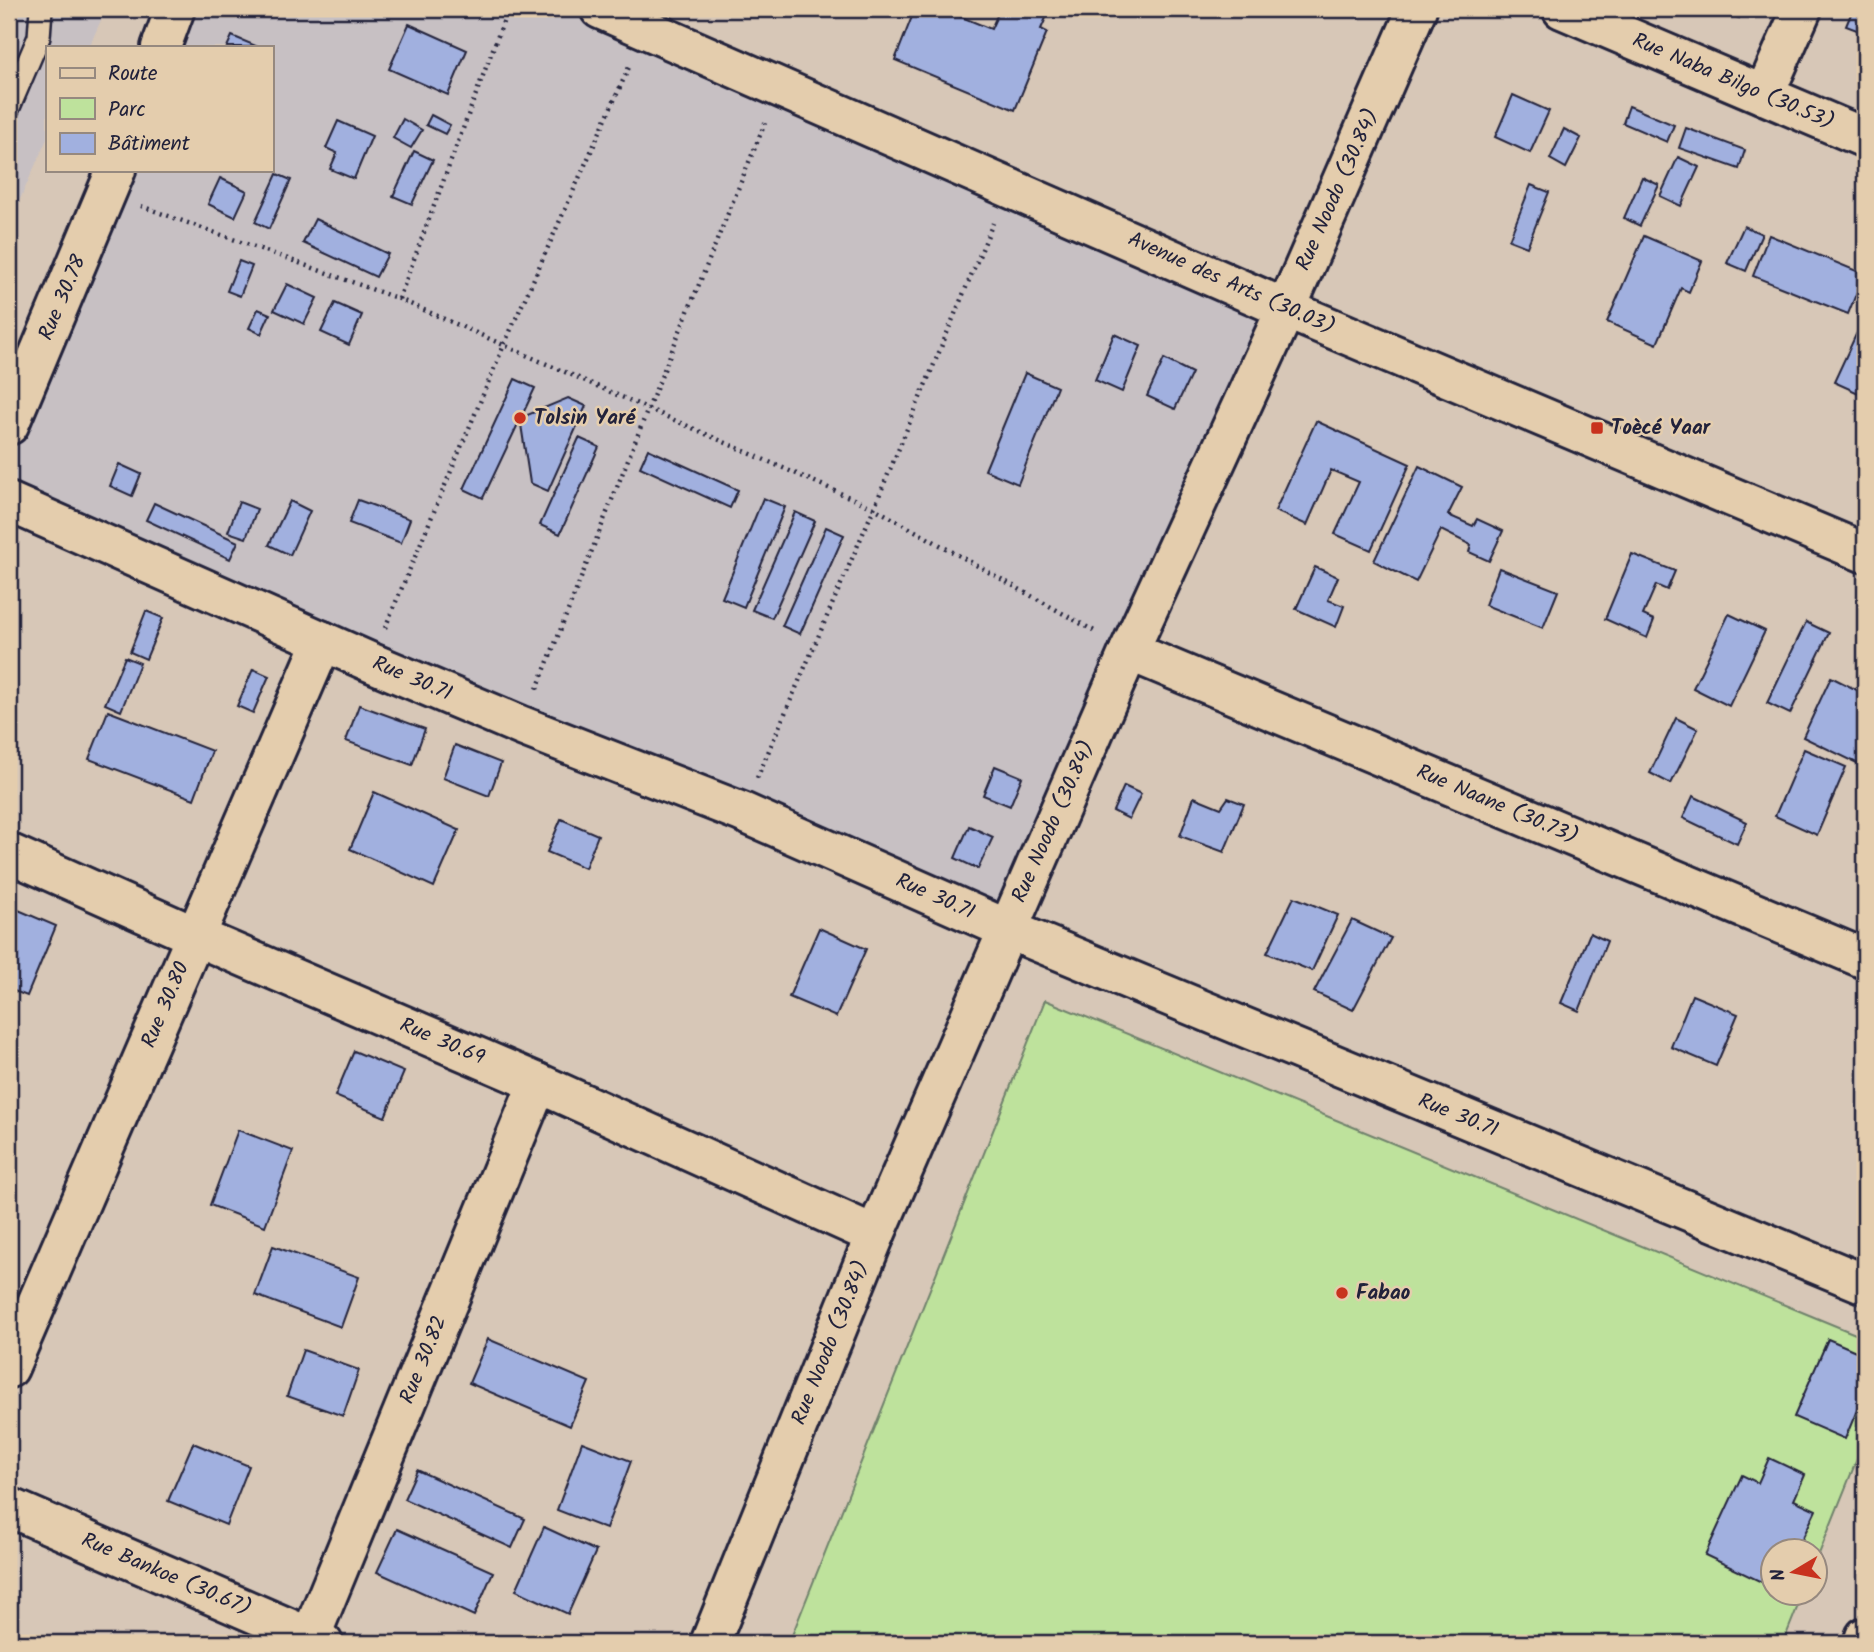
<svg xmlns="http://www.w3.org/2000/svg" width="1874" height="1652" font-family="Kalam,sans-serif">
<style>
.built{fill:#c7c0c3}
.green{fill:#bee29c;stroke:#70826c;stroke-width:2}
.building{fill:#a1b0df;stroke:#22223b;stroke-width:2}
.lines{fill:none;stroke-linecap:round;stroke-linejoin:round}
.service-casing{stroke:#22223b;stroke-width:26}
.minor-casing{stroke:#22223b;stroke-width:44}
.tertiary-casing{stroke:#22223b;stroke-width:44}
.path{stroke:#22223b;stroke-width:4.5;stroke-dasharray:2 5;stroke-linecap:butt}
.service{stroke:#e4cdad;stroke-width:21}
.minor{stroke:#e4cdad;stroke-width:38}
.tertiary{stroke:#e4cdad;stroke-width:38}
.poi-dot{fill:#c8321e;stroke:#e4cdad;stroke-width:2.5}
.labels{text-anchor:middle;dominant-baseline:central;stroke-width:5;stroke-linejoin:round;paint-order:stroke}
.street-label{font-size:21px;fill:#22223b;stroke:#e4cdad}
.poi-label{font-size:21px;font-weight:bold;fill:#22223b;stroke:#e4cdad;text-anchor:start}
</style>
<rect width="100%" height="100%" fill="#d7c7b7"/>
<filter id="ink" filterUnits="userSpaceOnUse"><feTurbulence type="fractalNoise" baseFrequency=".0143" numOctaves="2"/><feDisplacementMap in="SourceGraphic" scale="14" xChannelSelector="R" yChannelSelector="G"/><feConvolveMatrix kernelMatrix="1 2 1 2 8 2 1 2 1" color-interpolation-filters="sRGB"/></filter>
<g filter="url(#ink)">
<!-- built -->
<g class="built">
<path d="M9,9H106L89,47H47V139L9,224Z"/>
<path d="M175,9H600L1286,309L1007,929L9,502V425L116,170H271V47H161Z"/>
</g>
<!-- green -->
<path class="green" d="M1045,1000L1865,1338V1439L1815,1564L1814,1550H1772V1592L1803,1593L1783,1643H789Z"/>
<!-- building -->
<g class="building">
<path d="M915,9H942L991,29L1000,9H1050L1041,29L1047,32L1015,110L895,60Z"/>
<path d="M1711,9H1744L1739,18Z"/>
<path d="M1853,9H1865V33L1846,26Z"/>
<path d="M409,24L467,50L448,95L389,69Z"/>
<path d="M232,36L256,46L255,47H227Z"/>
<path d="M1513,95L1549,111L1530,153L1495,137Z"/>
<path d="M1629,106L1674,125L1667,142L1623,123Z"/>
<path d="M431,115L450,125L445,134L426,125Z"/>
<path d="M403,119L422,130L411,148L393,138Z"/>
<path d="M338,121L372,136L354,179L330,169L337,153L326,148Z"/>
<path d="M1686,128L1745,150L1739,169L1679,148Z"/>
<path d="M1564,129L1581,138L1566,168L1550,159Z"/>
<path d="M414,151L433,160L412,204L393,196Z"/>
<path d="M1678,157L1699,167L1681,206L1660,196Z"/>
<path d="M277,174L291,180L269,229L255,222Z"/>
<path d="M1642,177L1659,185L1640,226L1624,218Z"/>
<path d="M220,178L247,191L235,217L208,204Z"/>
<path d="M1531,185L1549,192L1527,247L1509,240Z"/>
<path d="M315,219L388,254L376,277L303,243Z"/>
<path d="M1744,226L1762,234L1746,271L1727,263Z"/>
<path d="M1769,235L1864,274L1848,314L1753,276Z"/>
<path d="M1644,236L1702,261L1689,292L1681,288L1657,344L1607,322Z"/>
<path d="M239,261L252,266L240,296L227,291Z"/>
<path d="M287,284L317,298L304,324L274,310Z"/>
<path d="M335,303L362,315L349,345L321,332Z"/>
<path d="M258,309L270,314L261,334L249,328Z"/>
<path d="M1859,328L1865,331V396L1834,382Z"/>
<path d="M1114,334L1141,346L1122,392L1095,380Z"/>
<path d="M1164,359L1192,373L1175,409L1147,396Z"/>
<path d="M1025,373L1057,387L1018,484L985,470Z"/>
<path d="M515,379L535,388L483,498L464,489Z"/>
<path d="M568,398L586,406L548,491L530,483L520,418Z"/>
<path d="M1316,421L1410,464L1371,550L1335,534L1359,482L1331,470L1307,525L1275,511Z"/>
<path d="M579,438L599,447L560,534L540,525Z"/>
<path d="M648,449L738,490L730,508L640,467Z"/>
<path d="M119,464L141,474L132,496L110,486Z"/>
<path d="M1419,466L1462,487L1448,515L1473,526L1477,519L1503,531L1489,561L1469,552L1471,545L1441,530L1416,582L1374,561Z"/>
<path d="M763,498L785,507L744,607L722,598Z"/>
<path d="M358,500L410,519L401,543L349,523Z"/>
<path d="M290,501L310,511L290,555L269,545Z"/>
<path d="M239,502L257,509L246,538L228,532Z"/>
<path d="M154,503L238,542L230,559L146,520Z"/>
<path d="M795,512L815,521L772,618L752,610Z"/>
<path d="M826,527L844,535L800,634L782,626Z"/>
<path d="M1632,554L1675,571L1667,590L1656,585L1643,615L1654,620L1647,638L1605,619Z"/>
<path d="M1315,567L1338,577L1328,600L1344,606L1336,627L1296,609Z"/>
<path d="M1499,568L1558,591L1543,628L1485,605Z"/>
<path d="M146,611L163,618L146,659L130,652Z"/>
<path d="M1729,614L1765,631L1729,706L1693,688Z"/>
<path d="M1806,622L1829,633L1790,714L1767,703Z"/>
<path d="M125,657L140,663L121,711L105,704Z"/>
<path d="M253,669L269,676L253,713L237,706Z"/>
<path d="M1831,677L1865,694V767L1803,737Z"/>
<path d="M359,705L425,729L412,765L346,741Z"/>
<path d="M108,711L212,751L194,799L89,759Z"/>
<path d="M1676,718L1698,729L1671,784L1650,773Z"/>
<path d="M455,745L501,763L489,796L443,778Z"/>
<path d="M1804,749L1846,767L1817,835L1775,816Z"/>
<path d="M995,766L1022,777L1010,806L983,795Z"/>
<path d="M1124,786L1141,794L1129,819L1113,811Z"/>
<path d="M374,792L459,830L434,887L350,849Z"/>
<path d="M1693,796L1747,822L1737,844L1683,818Z"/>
<path d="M1194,797L1221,808L1228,798L1244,804L1224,852L1180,836Z"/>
<path d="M561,819L598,835L585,868L547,852Z"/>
<path d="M969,826L993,837L978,869L955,858Z"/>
<path d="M1294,897L1338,915L1312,971L1267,953Z"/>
<path d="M9,906L56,926L27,996L9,989Z"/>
<path d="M1352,920L1391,938L1353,1010L1314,992Z"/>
<path d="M819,928L866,949L836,1017L789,997Z"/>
<path d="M1590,933L1607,941L1579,1011L1561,1003Z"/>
<path d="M1692,995L1738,1014L1716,1066L1671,1047Z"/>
<path d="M354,1051L404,1072L385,1117L335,1096Z"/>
<path d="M238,1130L293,1151L265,1226L210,1205Z"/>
<path d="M273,1246L359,1277L341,1327L255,1295Z"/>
<path d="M488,1339L589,1382L570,1426L469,1383Z"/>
<path d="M1828,1339L1865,1355V1391L1845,1439L1794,1417Z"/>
<path d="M303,1350L359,1370L343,1416L287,1396Z"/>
<path d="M582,1442L631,1461L606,1529L557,1510Z"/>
<path d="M193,1443L249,1466L226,1525L168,1501Z"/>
<path d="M1769,1458L1805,1475L1794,1500L1816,1510L1797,1550H1772V1587L1705,1555L1742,1475L1758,1483Z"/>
<path d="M417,1470L525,1519L512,1548L404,1499Z"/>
<path d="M544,1527L596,1551L568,1614L516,1590Z"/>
<path d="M397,1529L493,1572L474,1616L377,1572Z"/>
</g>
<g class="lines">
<!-- service casing -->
<g class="service-casing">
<path id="service" d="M9,107L39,37L41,9"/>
</g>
<!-- minor casing -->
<g class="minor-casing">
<g id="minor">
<path d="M1562,9L1865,138"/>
<path d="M161,47L175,9"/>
<path d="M1764,95L1802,9"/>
<path d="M9,425L116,170"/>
<path d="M9,502L370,662L522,726L742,812L1007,929L1865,1284"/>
<path d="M1129,651L1865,959"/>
<path d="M9,853L195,936L538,1083L875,1235"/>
<path d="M9,1368L323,641"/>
<path d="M9,1507L323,1643"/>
<path d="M310,1638L538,1083"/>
<path d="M710,1643L875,1235L1129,651L1286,309L1417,9"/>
<path d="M1863,1643L1865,1637"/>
</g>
</g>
<!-- tertiary casing -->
<g class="tertiary-casing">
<path id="tertiary" d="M600,9L1286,309L1865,553"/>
</g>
<!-- path -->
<g class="path">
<path d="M141,206L399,299L874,508L1096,632"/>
<path d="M399,299L508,9"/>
<path d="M385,628L504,345L630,65"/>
<path d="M537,689L648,409L765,123"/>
<path d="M757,778L874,508L993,223"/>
</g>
<!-- service -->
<use href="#service" class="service"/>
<!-- minor -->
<use href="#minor" class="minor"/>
<!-- tertiary -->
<use href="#tertiary" class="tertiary"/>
</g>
</g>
<!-- markers -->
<g class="poi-dot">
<circle cx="520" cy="418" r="7"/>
<rect x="1590" y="421" width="14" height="14" rx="3.5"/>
<circle cx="1342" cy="1293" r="7"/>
</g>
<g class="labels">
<!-- street labels -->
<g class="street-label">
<text transform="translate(1733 82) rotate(23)">Rue Naba Bilgo (30.53)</text>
<text transform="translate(1338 190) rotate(-66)">Rue Noodo (30.84)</text>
<text transform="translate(1231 284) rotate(24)">Avenue des Arts (30.03)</text>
<text transform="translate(63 298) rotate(-67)">Rue 30.78</text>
<text transform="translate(412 679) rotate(23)">Rue 30.71</text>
<text transform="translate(1497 805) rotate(23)">Rue Naane (30.73)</text>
<text transform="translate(1054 822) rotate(-66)">Rue Noodo (30.84)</text>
<text transform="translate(935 897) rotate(24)">Rue 30.71</text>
<text transform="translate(166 1005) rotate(-67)">Rue 30.80</text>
<text transform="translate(442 1042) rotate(23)">Rue 30.69</text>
<text transform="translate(1458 1116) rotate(22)">Rue 30.71</text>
<text transform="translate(831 1343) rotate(-68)">Rue Noodo (30.84)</text>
<text transform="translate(424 1360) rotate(-68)">Rue 30.82</text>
<text transform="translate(166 1575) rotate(23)">Rue Bankoe (30.67)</text>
</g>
<!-- poi labels -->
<g class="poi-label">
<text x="534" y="418">Tolsin Yaré</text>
<text x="1611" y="428">Toècé Yaar</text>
<text x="1356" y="1293">Fabao</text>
</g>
</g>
<!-- margin -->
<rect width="1874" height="1652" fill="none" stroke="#e4cdad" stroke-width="35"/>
<rect x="18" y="18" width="1839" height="1617" fill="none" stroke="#22223b" stroke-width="2.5" filter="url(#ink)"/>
<!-- legend -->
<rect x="46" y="46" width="228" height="126" fill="#e4cdad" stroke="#96897f" stroke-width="2"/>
<rect x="60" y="68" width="35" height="10" fill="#e4cdad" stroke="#96897f" stroke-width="2"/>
<text x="108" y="80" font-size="21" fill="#22223b">Route</text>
<rect x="60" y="98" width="35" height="21" fill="#bee29c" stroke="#96897f" stroke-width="2"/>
<text x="108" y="116" font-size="21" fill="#22223b">Parc</text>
<rect x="60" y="133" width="35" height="21" fill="#a1b0df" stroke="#96897f" stroke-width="2"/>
<text x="108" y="150" font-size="21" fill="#22223b">Bâtiment</text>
<!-- north arrow -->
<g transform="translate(1794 1572) rotate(260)"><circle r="33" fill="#e4cdad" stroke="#96897f" stroke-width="2"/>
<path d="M0-5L12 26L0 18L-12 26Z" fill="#c8321e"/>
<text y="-10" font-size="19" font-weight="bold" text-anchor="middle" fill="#22223b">N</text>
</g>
</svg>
